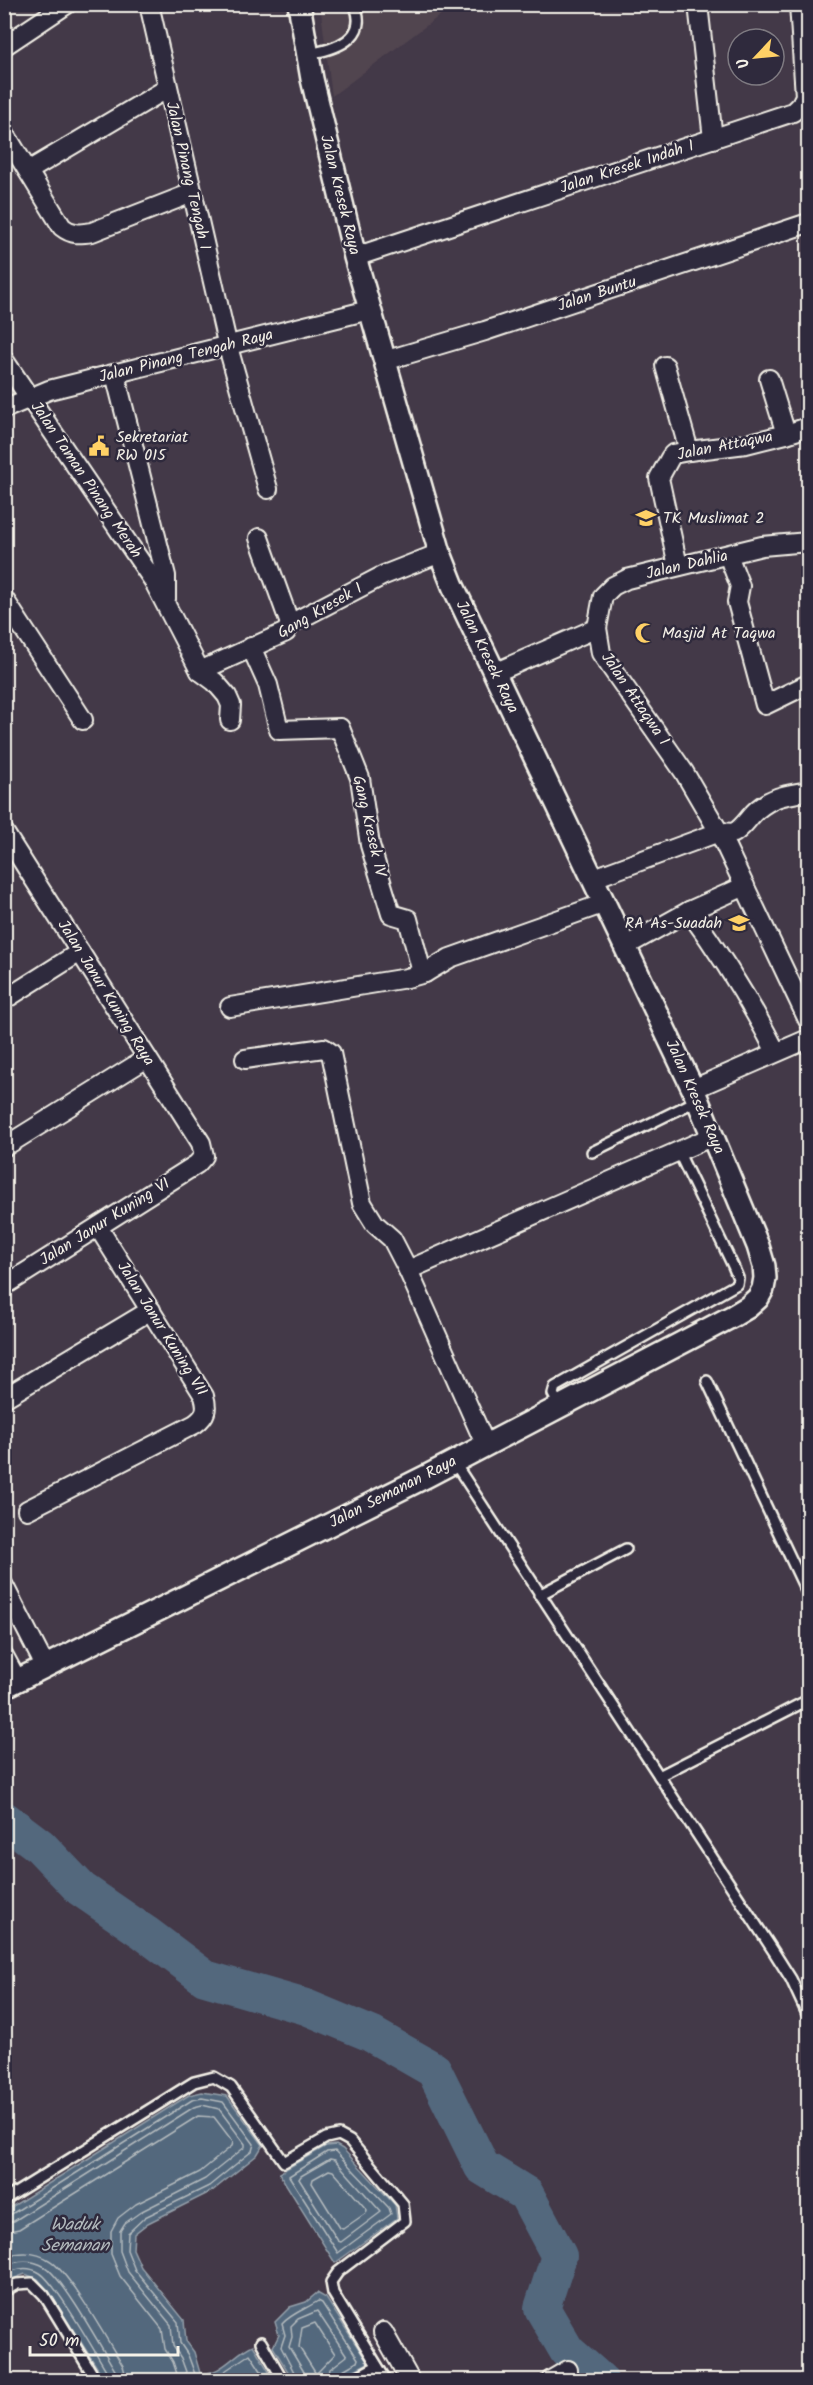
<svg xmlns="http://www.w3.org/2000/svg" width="813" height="2385" font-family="Kalam,sans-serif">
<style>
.built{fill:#51444f}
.green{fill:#67695a;stroke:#aeada1;stroke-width:1.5}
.water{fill:#52677d;stroke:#939ea8;stroke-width:1.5}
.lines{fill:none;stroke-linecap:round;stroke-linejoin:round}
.shore{stroke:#b3babd;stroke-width:1.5}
.river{stroke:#52677d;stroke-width:36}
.service-casing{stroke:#f4f1e8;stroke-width:14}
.minor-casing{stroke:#f4f1e8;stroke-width:22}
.tertiary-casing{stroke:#f4f1e8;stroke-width:26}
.service{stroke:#2f2a3d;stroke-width:9}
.minor{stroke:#2f2a3d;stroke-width:18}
.tertiary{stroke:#2f2a3d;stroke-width:21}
.labels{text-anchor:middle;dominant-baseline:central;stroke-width:5;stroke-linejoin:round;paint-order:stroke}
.street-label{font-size:16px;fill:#f4f1e8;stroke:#2f2a3d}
.poi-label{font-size:16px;fill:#f4f1e8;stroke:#2f2a3d;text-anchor:start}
.water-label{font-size:18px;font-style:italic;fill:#b3babd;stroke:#2f2a3d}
</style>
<rect width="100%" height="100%" fill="#433948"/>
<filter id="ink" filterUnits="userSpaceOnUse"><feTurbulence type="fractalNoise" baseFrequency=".0167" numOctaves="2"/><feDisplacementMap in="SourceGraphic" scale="12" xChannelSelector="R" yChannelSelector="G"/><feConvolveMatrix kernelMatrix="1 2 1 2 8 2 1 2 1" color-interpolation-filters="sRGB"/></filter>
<g filter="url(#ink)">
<!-- built -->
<path class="built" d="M320,4L454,5L332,96Z"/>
<!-- green -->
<path class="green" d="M772,4V7L708,11L707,5Z"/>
<!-- water -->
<g class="water">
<path d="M202,2092L227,2096L263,2145L257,2155L212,2191L148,2223L134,2234L133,2249L141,2267L184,2320L186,2341L194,2352L200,2373C222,2375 234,2353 253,2345L274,2380H105L49,2292L38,2279L25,2274L5,2282V2211L189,2095Z"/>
<path d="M336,2145L343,2149L395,2205L397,2218L335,2263L279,2173L326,2146Z"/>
<path d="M317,2293L326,2298L368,2363L336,2380H293L273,2347L279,2335L275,2322L290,2307L306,2302Z"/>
</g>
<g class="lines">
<!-- shore -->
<g class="shore">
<path d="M335,2151L389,2208L391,2214L338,2253L289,2176L327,2152Z"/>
<path d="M330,2159L335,2160L381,2212L341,2242L338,2241L299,2179L301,2176Z"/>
<path d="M329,2170L333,2171L367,2210L366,2213L343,2229L340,2228L312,2183L313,2179Z"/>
<path d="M4,2216L10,2215L192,2100L202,2098L223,2102L254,2144L252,2151L209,2186L145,2217L128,2233L127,2250L135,2270L178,2322L180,2343L188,2355L196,2377L213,2379L250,2354L267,2380"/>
<path d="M4,2223L14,2221L194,2107L202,2105L219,2109L245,2144V2147L205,2179L142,2211L125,2223L120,2231V2251L128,2272L171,2325L173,2346L181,2358L189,2380"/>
<path d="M4,2232L19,2229L198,2116L214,2117L233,2142L232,2146L200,2172L136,2204L118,2218L111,2231V2254L120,2276L162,2329L165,2349L173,2362L179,2380"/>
<path d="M4,2256C21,2252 34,2251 49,2260C70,2272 108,2342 123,2366L127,2380"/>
<path d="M4,2266C18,2260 32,2259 45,2267C64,2279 102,2349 116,2372L118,2380"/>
<path d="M4,2275C16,2268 29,2266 40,2273C57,2284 96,2354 109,2375L110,2380"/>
<path d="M315,2323L335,2354L316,2374L299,2347L302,2328Z"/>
<path d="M298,2380L281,2347L285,2335L282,2324C292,2313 306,2309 318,2301L322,2303L358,2359L357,2362L336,2374L334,2380"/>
<path d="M305,2380L304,2372L289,2347L292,2337L291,2326L298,2319L317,2311L347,2356L330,2369L327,2380"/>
</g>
<!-- river -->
<path class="river" d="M4,1819L40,1846L81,1889L145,1933L205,1978L306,2007L371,2034L434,2070L482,2167L526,2194L559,2256L542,2308L567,2351L600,2380"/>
<!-- service casing -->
<g class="service-casing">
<g id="service">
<path d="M307,54C333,50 371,39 354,4"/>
<path d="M592,1152L698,1100"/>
<path d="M707,1381L808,1595"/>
<path d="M560,1407L553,1394L555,1387L737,1284L738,1278L733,1266L678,1151"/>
<path d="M454,1462L774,1952L791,1979L808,2016"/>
<path d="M539,1595L626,1549"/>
<path d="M659,1776L808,1700"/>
<path d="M4,2200L194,2082L214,2077L231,2087L284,2162L326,2138L339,2135L350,2141L403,2204L405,2221L338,2272L331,2282L333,2293L386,2380"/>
<path d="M4,2291L17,2284L32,2283L44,2295L96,2380"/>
<path d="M261,2342L283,2380"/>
<path d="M351,2380L377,2366"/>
</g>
</g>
<!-- minor casing -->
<g class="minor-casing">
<g id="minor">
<path d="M149,4L228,347L268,489"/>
<path d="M698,4L713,139"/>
<path d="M4,46L67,4"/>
<path d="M4,132L62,227C72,235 80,234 92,232L192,193"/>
<path d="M28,171L168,88"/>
<path d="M355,257L793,112L801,104L805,96L799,4"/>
<path d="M4,360L153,580L200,671L215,682L227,696L231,705L230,720"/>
<path d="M384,361L485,331L808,223"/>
<path d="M665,366L689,451"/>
<path d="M115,374L166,576V599"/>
<path d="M769,379L786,434L808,427"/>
<path d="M4,409L49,390L369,310"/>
<path d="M259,538L290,624"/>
<path d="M808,542L762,546L627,579L613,586L603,596L597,628L601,653L684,772L719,832L808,1020"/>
<path d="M728,555L740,586L737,602L765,705L808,684"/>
<path d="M678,566L659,478L670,458L673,454L689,451L746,444L786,434"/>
<path d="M4,599L83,720"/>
<path d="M251,647L268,685L279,730L340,728L360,778L370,845L391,914L408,919L420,965L425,973L450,958L605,903"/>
<path d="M200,671L286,632L290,624L384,575L440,553"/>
<path d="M494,673L597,628"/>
<path d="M4,832L201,1143L204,1156L197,1164L4,1286"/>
<path d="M594,878L719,832L734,833C746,825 749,816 758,809C775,795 788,795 808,791"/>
<path d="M689,911C722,956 751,1003 776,1052"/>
<path d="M626,946L689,911L745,886"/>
<path d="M4,1000L80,952"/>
<path d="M230,1007L407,978L425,973"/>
<path d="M245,1059L324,1048L331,1053L362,1203L375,1224L392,1239L408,1270L486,1446"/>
<path d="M693,1089L808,1039"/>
<path d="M4,1147L147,1058"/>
<path d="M408,1270L713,1136"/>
<path d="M4,1398L151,1310"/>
<path d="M27,1510L195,1424C206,1416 208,1409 204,1396L98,1227"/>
<path d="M4,1586L45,1666"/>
<path d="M4,1656L17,1680"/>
<path d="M383,2332L410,2380"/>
<path d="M551,2380L568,2370"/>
</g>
</g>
<!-- tertiary casing -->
<g class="tertiary-casing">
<path id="tertiary" d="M4,1687L427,1476L733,1316L748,1307L758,1298L763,1289L765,1278L764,1266L758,1246L693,1089L453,586L440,553L355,257L312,79L299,4"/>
</g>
<!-- service -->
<use href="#service" class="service"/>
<!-- minor -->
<use href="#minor" class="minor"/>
<!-- tertiary -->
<use href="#tertiary" class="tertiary"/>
</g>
</g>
<!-- icons -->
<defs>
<g id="civic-bare" transform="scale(1.62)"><path d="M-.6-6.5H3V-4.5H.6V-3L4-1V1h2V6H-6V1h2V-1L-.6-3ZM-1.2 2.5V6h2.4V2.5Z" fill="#ffd166" stroke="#2f2a3d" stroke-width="2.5" paint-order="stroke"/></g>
<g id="school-bare" transform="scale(1.62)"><path d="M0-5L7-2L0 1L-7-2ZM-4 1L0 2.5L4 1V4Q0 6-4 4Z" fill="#ffd166" stroke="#2f2a3d" stroke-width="2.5" paint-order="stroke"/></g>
<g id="mosque-bare" transform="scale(1.62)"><path d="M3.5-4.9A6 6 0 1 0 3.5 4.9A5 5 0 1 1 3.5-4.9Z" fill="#ffd166" stroke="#2f2a3d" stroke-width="2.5" paint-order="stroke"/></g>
</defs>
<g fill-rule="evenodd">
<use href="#civic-bare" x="99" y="446"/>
<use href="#school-bare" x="646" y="518"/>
<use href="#mosque-bare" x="645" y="633"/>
<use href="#school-bare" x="739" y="923"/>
</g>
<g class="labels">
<!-- street labels -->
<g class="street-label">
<text transform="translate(627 167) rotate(-18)">Jalan Kresek Indah I</text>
<text transform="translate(188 176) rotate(77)">Jalan Pinang Tengah I</text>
<text transform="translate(340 195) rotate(76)">Jalan Kresek Raya</text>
<text transform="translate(597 294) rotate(-18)">Jalan Buntu</text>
<text transform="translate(186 356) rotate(-14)">Jalan Pinang Tengah Raya</text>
<text transform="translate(725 446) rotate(-11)">Jalan Attaqwa</text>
<text transform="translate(86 480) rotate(56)">Jalan Taman Pinang Merah</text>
<text transform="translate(687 565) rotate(-13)">Jalan Dahlia</text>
<text transform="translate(320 611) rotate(-30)">Gang Kresek I</text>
<text transform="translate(487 657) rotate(64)">Jalan Kresek Raya</text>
<text transform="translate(635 699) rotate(56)">Jalan Attaqwa I</text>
<text transform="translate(369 826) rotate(77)">Gang Kresek IV</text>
<text transform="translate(106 993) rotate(58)">Jalan Janur Kuning Raya</text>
<text transform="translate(695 1097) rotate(66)">Jalan Kresek Raya</text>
<text transform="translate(105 1222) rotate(-32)">Jalan Janur Kuning VI</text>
<text transform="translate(162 1329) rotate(58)">Jalan Janur Kuning VII</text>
<text transform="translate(393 1492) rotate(-27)">Jalan Semanan Raya</text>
</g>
<!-- poi labels -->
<g class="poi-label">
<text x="116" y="437">Sekretariat<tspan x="116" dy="18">RW 015</tspan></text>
<text x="663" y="518">TK Muslimat 2</text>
<text x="662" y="633">Masjid At Taqwa</text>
<text x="722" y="923" text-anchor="end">RA As-Suadah</text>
</g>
<!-- water labels -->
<g class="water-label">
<text x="75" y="2225">Waduk<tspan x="75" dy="21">Semanan</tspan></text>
</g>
</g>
<!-- margin -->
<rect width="813" height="2385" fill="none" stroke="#2f2a3d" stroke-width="24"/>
<rect x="12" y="12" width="789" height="2361" fill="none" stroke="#f4f1e8" stroke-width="2" filter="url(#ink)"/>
<!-- north arrow -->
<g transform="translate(756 57) rotate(244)"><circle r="28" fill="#2f2a3d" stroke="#7e7a81" stroke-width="1.5"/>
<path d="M0-4.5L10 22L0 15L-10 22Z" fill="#ffd166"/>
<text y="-9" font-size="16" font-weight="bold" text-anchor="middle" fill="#f4f1e8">U</text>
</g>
<!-- scale -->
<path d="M30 2346v9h148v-9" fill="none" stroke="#f4f1e8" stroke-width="3"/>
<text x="39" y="2346" font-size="18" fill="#f4f1e8" stroke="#2f2a3d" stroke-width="4.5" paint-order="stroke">50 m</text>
</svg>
